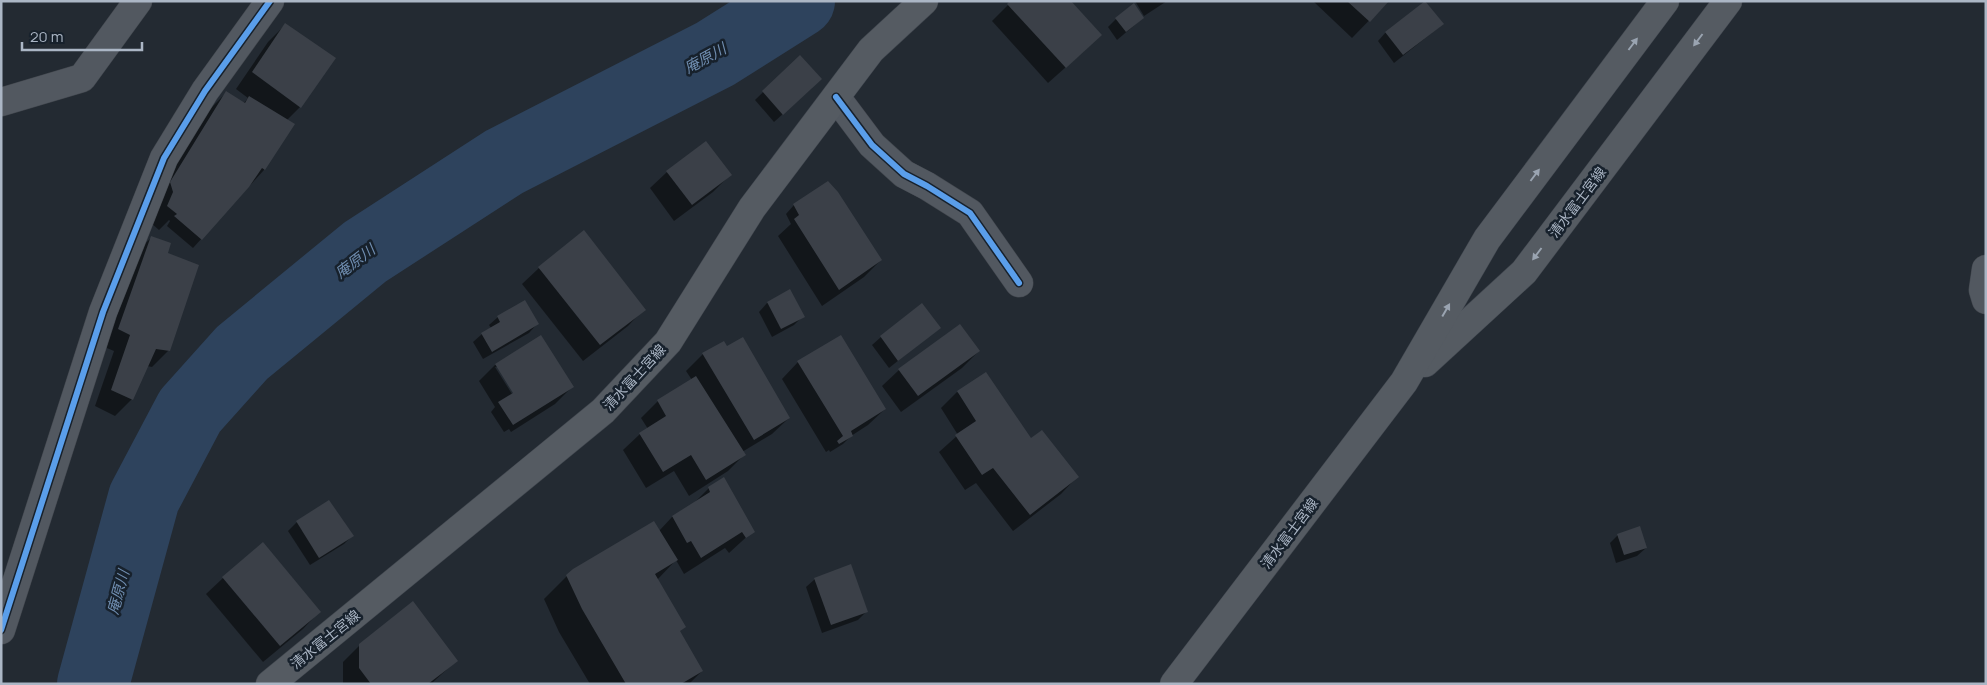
<svg xmlns="http://www.w3.org/2000/svg" width="1987" height="685" font-family="Manrope,'Noto Sans JP',sans-serif">
<style>
.shadow{fill:#0007;fill-rule:evenodd}
.lines{fill:none;stroke-linecap:round;stroke-linejoin:round}
.river{stroke:#2e435d;stroke-width:72}
.building{fill:#3b4048}
.minor-casing{stroke:#41464d;stroke-width:29}
.primary-casing{stroke:#40464e;stroke-width:29}
.minor{stroke:#525860;stroke-width:28}
.primary{stroke:#555b62;stroke-width:28}
.cycleway-casing{stroke:#17212c;stroke-width:9}
.cycleway{stroke:#5a9eea;stroke-width:6}
.oneway{fill:#9aa4b1}
.labels{text-anchor:middle;dominant-baseline:central;stroke-width:5;stroke-linejoin:round;paint-order:stroke}
.street-label{font-size:14px;fill:#abb6c5;stroke:#17212c}
.water-label{font-size:15px;font-style:italic;fill:#708eb1;stroke:#17212c}
</style>
<rect width="100%" height="100%" fill="#232a32"/>
<!-- shadow -->
<g class="shadow">
<path d="M1012,1L1084,51L1048,83L992,21Z"/>
<path d="M1135,1H1167L1144,16Z"/>
<path d="M1313,1H1388L1352,38Z"/>
<path d="M1143,18L1117,40L1108,27L1116,19Z"/>
<path d="M1443,24L1394,63L1378,41L1386,32Z"/>
<path d="M285,25L300,107L287,120L264,170L193,248L167,226L170,221L169,220L159,230L151,223L154,199L209,110L226,93L244,103L248,98L236,89L268,42Z"/>
<path d="M800,56L812,88L774,122L755,100Z"/>
<path d="M667,172L730,175L713,192L674,221L650,188Z"/>
<path d="M794,205L881,260L864,277L822,306L778,236L791,224L786,214Z"/>
<path d="M151,238L166,254L169,350L152,367L147,366L132,399L115,416L95,406L114,351L102,346L134,254Z"/>
<path d="M539,268L644,309L628,326L583,361L522,284Z"/>
<path d="M790,291L803,316L794,325L772,337L759,312L767,303Z"/>
<path d="M498,317L537,324L529,333L483,359L473,342L482,334L491,328L489,325Z"/>
<path d="M939,328L889,368L872,345L881,337Z"/>
<path d="M541,336L572,387L555,404L511,432L509,429L504,432L491,412L495,407L479,381L495,365ZM495,367H498L515,394H512Z"/>
<path d="M979,351L962,368L901,412L882,386L899,370Z"/>
<path d="M703,354L789,418L772,434L742,452L744,455L728,471L689,496L674,471L646,488L623,450L640,434L648,429L641,418L658,401L692,380L686,371Z"/>
<path d="M798,362L885,409L868,425L851,436L843,444L830,452L829,450L826,452L782,379Z"/>
<path d="M957,392L1030,440L1077,477L1061,494L1013,531L976,483L965,490L939,452L958,435L941,408Z"/>
<path d="M709,488L753,531L729,553L725,548L684,574L676,560L657,580L679,632L702,671L689,684H590L559,632L544,599L567,576L659,531L672,517L693,504Z"/>
<path d="M297,522L352,536L344,544L310,565L288,531Z"/>
<path d="M1618,535L1646,548L1637,556L1616,563L1610,543Z"/>
<path d="M223,578L319,612L303,629L263,662L206,594Z"/>
<path d="M815,579L866,612L858,620L822,633L806,587Z"/>
<path d="M360,645L456,661L431,684H343V662Z"/>
</g>
<g class="lines">
<!-- river -->
<path class="river" d="M93,684L144,498L190,411L242,353L365,252L504,162L715,54L799,1"/>
</g>
<!-- building -->
<g class="building">
<path d="M1010,1H1071L1102,35L1066,68L1007,4Z"/>
<path d="M1347,1H1389L1370,22Z"/>
<path d="M1425,1L1444,24L1403,55L1385,32Z"/>
<path d="M1134,3L1144,18L1126,32L1115,18Z"/>
<path d="M285,23L336,58L301,108L252,72Z"/>
<path d="M800,55L822,79L783,115L762,91Z"/>
<path d="M226,91L245,103L249,96L295,124L265,170L262,168L249,187L202,240L174,216L177,214L167,206L173,192L170,182Z"/>
<path d="M706,141L732,175L692,205L666,171Z"/>
<path d="M828,181L838,192L882,260L839,290L794,219L799,215L793,204Z"/>
<path d="M584,230L646,310L600,345L538,267Z"/>
<path d="M151,236L171,243L168,253L199,265L170,351L156,349L133,400L111,390L130,335L118,329Z"/>
<path d="M790,289L805,317L781,329L767,302Z"/>
<path d="M525,300L539,324L492,352L481,333L500,322L497,316Z"/>
<path d="M922,303L941,328L898,361L880,336Z"/>
<path d="M960,324L980,351L918,396L898,369Z"/>
<path d="M541,335L574,387L513,425L498,402L513,393L495,364Z"/>
<path d="M841,335L886,409L851,431L853,436L839,444L837,441L843,436L797,361Z"/>
<path d="M743,337L790,418L754,440L702,353L724,341L727,346Z"/>
<path d="M986,372L1031,438L1042,430L1079,477L1030,515L993,468L982,475L955,435L976,421L957,391Z"/>
<path d="M696,376L746,455L706,480L691,455L663,472L639,433L666,416L657,400Z"/>
<path d="M724,477L755,532L746,538L742,532L701,558L691,541L687,543L672,516L710,492L708,487Z"/>
<path d="M329,500L354,536L319,558L296,521Z"/>
<path d="M654,521L678,560L655,574L686,627L680,631L703,671L681,684H626L582,609L566,575L573,569Z"/>
<path d="M1640,526L1647,548L1624,555L1617,534Z"/>
<path d="M263,542L321,612L280,646L222,577Z"/>
<path d="M851,564L868,612L831,625L814,578Z"/>
<path d="M413,601L458,661L428,684H371L359,668V644Z"/>
</g>
<g class="lines">
<!-- minor casing -->
<g class="minor-casing">
<g id="minor">
<path d="M836,97L872,145L904,174L927,186L970,213L1019,283"/>
<path d="M1,102L82,78L138,1"/>
<path d="M1986,269L1983,290L1986,300"/>
<path d="M1,630L103,312L164,158L205,91L270,1"/>
</g>
</g>
<!-- primary casing -->
<g class="primary-casing">
<g id="primary">
<path d="M1425,363L1524,272L1728,1"/>
<path d="M270,684L603,411L668,342L752,208L871,50L924,1"/>
<path d="M1174,684L1404,382L1487,239L1665,1"/>
</g>
</g>
<!-- minor -->
<use href="#minor" class="minor"/>
<!-- primary -->
<use href="#primary" class="primary"/>
<!-- cycleway casing -->
<g class="cycleway-casing">
<g id="cycleway">
<path d="M836,97L872,145L904,174L927,186L970,213L1019,283"/>
<path d="M1,630L103,312L164,158L205,91L270,1"/>
</g>
</g>
<!-- cycleway -->
<use href="#cycleway" class="cycleway"/>
</g>
<!-- one-way arrows -->
<defs><path id="oneway-solid" d="M-6-.8H1V-3.2L6.5 0L1 3.2V.8H-6Z" transform="scale(1.25)"/></defs>
<g class="oneway">
<use href="#oneway-solid" transform="translate(1698 40) rotate(127)"/>
<use href="#oneway-solid" transform="translate(1633 44) rotate(-53)"/>
<use href="#oneway-solid" transform="translate(1535 175) rotate(-53)"/>
<use href="#oneway-solid" transform="translate(1537 254) rotate(127)"/>
<use href="#oneway-solid" transform="translate(1446 310) rotate(-60)"/>
</g>
<g class="labels">
<!-- street labels -->
<g class="street-label">
<text transform="translate(1577 202) rotate(-53)">清水富士宮線</text>
<text transform="translate(634 377) rotate(-47)">清水富士宮線</text>
<text transform="translate(1289 533) rotate(-53)">清水富士宮線</text>
<text transform="translate(325 639) rotate(-39)">清水富士宮線</text>
</g>
<!-- water labels -->
<g class="water-label">
<text transform="translate(705 58) rotate(-29)">庵原川</text>
<text transform="translate(355 261) rotate(-37)">庵原川</text>
<text transform="translate(118 592) rotate(-75)">庵原川</text>
</g>
</g>
<!-- border -->
<rect width="1987" height="685" fill="none" stroke="#abb6c5" stroke-width="5"/>
<!-- scale -->
<path d="M22 42v8h120v-8" fill="none" stroke="#abb6c5" stroke-width="2.5"/>
<text x="30" y="42" font-size="15" fill="#abb6c5" stroke="#17212c" stroke-width="4" paint-order="stroke">20 m</text>
</svg>
